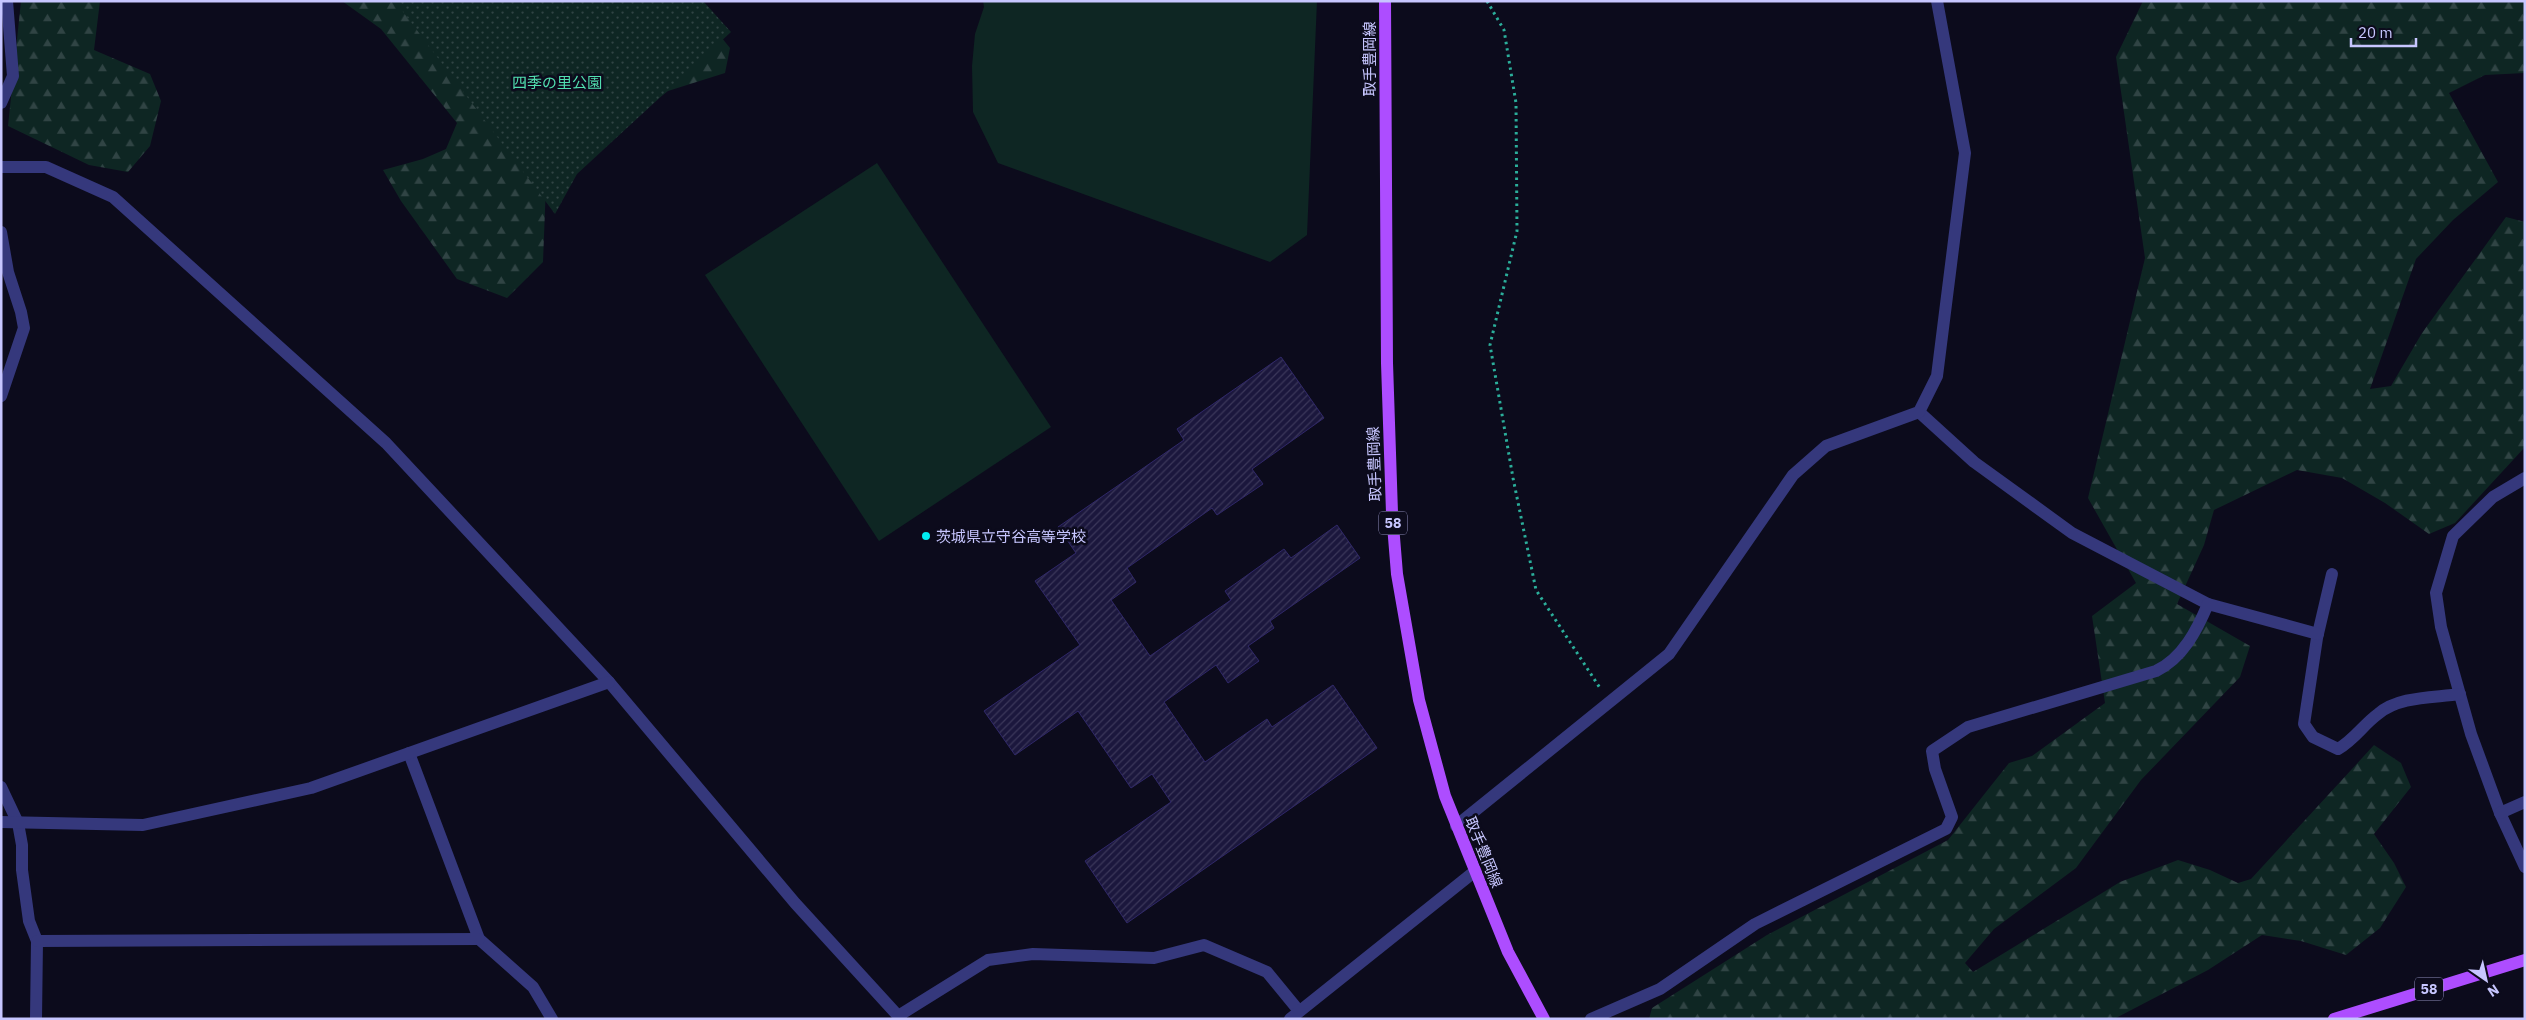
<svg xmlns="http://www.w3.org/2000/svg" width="2526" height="1020" font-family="'IBM Plex Sans','Noto Sans JP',sans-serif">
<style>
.green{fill:#0e2623}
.forest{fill:url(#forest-firs)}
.park{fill:url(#park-dots)}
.building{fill:url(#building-hatch);stroke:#302869}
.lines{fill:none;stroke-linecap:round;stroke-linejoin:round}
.path{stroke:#2bae9a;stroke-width:3;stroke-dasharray:2.5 4;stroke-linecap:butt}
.minor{stroke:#35387c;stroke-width:12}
.major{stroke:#ad4dff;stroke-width:12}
.poi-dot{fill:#00edf1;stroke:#0c0b1c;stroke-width:2}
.labels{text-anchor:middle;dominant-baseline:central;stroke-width:5;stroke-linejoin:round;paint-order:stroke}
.shield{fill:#0c0b1c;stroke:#8f8ebb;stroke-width:1}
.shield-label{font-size:14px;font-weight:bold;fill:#c7c6ff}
.street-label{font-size:15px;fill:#c7c6ff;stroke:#0c0b1c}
.park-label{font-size:15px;fill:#51dfaf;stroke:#0c0b1c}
.poi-label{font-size:15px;fill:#c7c6ff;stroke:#0c0b1c;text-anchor:start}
</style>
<defs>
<pattern id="forest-firs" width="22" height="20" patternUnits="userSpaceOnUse" patternTransform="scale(1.25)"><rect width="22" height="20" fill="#0e2623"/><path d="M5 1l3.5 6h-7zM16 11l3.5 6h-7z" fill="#304444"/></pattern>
<pattern id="park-dots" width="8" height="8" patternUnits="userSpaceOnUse" patternTransform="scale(1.25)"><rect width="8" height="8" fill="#0e2623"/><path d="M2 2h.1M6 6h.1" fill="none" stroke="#304444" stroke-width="1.8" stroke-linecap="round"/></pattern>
<pattern id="building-hatch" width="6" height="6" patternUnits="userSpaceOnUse" patternTransform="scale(1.25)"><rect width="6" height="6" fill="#1b173d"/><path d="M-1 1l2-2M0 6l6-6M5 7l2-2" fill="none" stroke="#3b375a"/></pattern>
</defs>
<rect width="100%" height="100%" fill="#0c0b1c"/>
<!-- green -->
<g class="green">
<path d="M983,1H1317L1307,235L1270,262L998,163L973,112L972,66L975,34L984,7Z"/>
<path d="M877,163L1051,427L879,541L705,275Z"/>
</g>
<!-- forest -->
<g class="forest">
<path d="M21,1H100L94,50L150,74L161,101L150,146L128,172L89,165L8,126Z"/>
<path d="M342,1H692L730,48L725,73L668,91L546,184L543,262L507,298L457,279L401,201L383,170L423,159L446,149L457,123L381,29Z"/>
<path d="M2143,1H2525V73L2485,75L2449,93L2498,182L2453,220L2416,259L2370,389L2391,386L2422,333L2506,217L2525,222V447L2455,523L2429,534L2385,503L2342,478L2297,470L2214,510L2204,545L2177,604L2250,646L2240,677L2141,780L2076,868L1994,929L1965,963L1973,972L2120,882L2178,860L2210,870L2238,883L2251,879L2374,745L2401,763L2411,787L2374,834L2394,863L2406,887L2380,928L2346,955L2301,941L2262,935L2208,970L2114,1019H1649L1652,1008L1767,935L1948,840L2009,763L2032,756L2105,703L2092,616L2136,583L2088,498L2145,258L2116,57Z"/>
</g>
<!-- park -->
<path class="park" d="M395,1H703L731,32L577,174L555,214Z"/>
<!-- building -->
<path class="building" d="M1281,357L1324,418L1252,469L1263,484L1217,515L1212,508L1127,568L1136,582L1111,600L1150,656L1231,600L1225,591L1284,549L1291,558L1337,525L1360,558L1270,621L1274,628L1248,646L1259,661L1228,683L1216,665L1164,702L1205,762L1267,719L1272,727L1333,685L1377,748L1127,923L1085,861L1171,802L1152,774L1131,788L1078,711L1015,755L984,711L1080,645L1035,581L1076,553L1058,527L1184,440L1177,429Z"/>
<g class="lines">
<!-- path -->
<path class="path" d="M1487,1L1504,30L1516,103L1517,231L1490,345L1513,478L1536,590L1600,688"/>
<!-- minor -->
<g class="minor">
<path d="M1,103L13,76L7,1"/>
<path d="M1,167H46L113,197L386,443L609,682L795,903L901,1019"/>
<path d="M1,232L8,272L21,312L24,328L1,396"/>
<path d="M1919,412L1974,462L2072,533L2208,604"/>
<path d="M2525,478L2493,497L2453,536L2436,593L2441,627L2471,734L2500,813L2525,867"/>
<path d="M2332,574L2317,638L2304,724L2313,737L2338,749C2355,739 2363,725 2378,714C2399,696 2433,698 2460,694"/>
<path d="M409,753L479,939L533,987L552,1019"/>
<path d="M1,787L18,823L22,845V870L29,921L37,941L36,1019"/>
<path d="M2500,813L2525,802"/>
<path d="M1,822L143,825L311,788L609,682"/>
<path d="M1456,826L1669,654L1793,475L1826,446L1919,412L1937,376L1965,153L1937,1"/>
<path d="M37,941L479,939"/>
<path d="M898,1016L988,960L1033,954L1154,958L1204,945L1267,972L1299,1011"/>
<path d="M1290,1019L1474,872"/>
<path d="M1591,1019L1660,989L1755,924L1946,829L1952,817L1935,769L1932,751L1968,727L2156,671C2183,658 2197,630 2208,604L2318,634"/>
</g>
<!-- major -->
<g class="major">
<path d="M1385,1L1387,363L1392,513L1397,574L1419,700L1445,796L1508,952L1544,1019"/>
<path d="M2334,1019L2525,960"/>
</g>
</g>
<!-- markers -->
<circle class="poi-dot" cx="926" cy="536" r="5"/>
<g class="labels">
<!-- shield labels -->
<g class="shield">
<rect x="1379" y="511.5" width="28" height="23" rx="4"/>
<rect x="2415" y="977.5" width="28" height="23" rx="4"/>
</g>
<g class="shield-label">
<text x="1393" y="523">58</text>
<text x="2429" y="989">58</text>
</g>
<!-- street labels -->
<g class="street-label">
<text transform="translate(1369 59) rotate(-90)">取手豊岡線</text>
<text transform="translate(1374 464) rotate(-92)">取手豊岡線</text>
<text transform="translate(1484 852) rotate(68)">取手豊岡線</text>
</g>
<!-- park labels -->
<g class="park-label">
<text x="557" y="82">四季の里公園</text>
</g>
<!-- poi labels -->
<g class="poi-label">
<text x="936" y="536">茨城県立守谷高等学校</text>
</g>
</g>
<!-- border -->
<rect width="2526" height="1020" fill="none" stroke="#c7c6ff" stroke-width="5"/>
<!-- north arrow -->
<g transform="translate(2486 980) rotate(146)" stroke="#0c0b1c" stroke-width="4" paint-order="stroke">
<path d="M0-4L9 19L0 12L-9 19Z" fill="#c7c6ff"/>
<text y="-8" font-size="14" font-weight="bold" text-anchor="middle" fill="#c7c6ff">N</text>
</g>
<!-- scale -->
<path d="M2351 38v8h65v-8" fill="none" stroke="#c7c6ff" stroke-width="2.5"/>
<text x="2358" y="38" font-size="15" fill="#c7c6ff" stroke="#0c0b1c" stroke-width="4" paint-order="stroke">20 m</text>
</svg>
